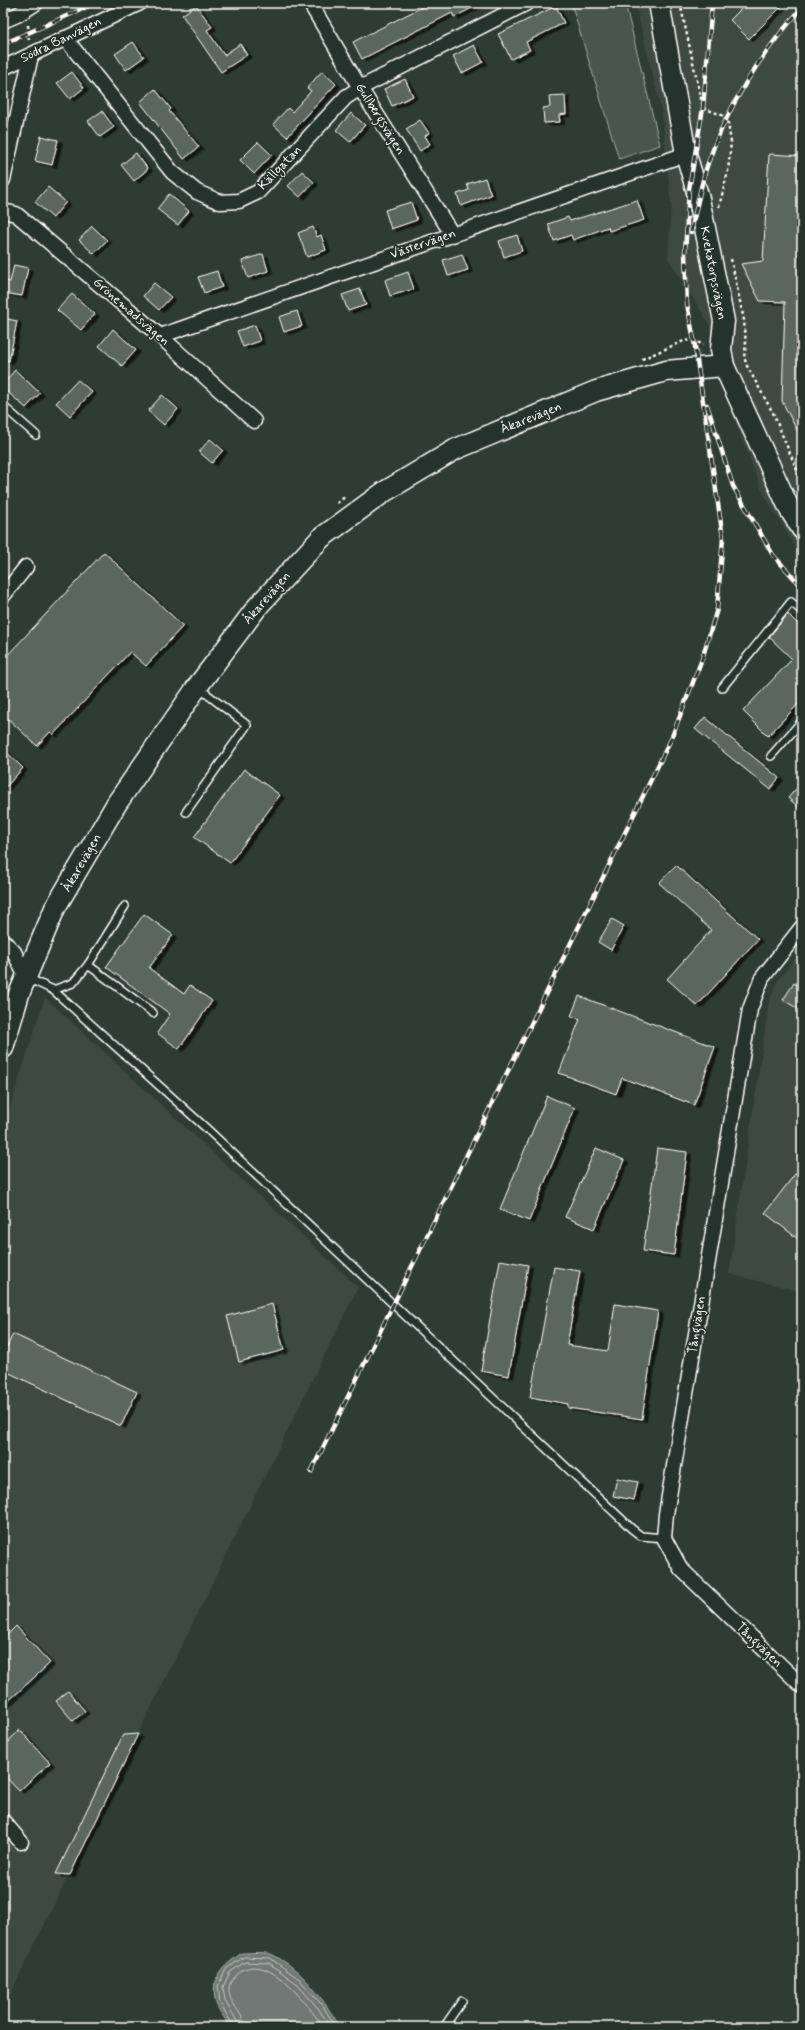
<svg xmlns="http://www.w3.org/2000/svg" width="805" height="2030" font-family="Mynerve,sans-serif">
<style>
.built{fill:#3c4842}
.green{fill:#4a544f;stroke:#a4aaa7}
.water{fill:#707975;stroke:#a9afac}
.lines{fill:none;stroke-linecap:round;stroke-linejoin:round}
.shore{stroke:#c6c9c8;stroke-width:1}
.building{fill:#5b6661;stroke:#fff;filter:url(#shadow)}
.lane-casing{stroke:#fff;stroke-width:10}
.street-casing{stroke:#fff;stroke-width:17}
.secondary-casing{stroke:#fff;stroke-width:23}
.path{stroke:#fff;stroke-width:2.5;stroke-dasharray:3 3;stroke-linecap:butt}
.lane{stroke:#26332d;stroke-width:7}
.street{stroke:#26332d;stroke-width:14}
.secondary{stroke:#26332d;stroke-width:20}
.rail-casing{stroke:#fff;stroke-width:4.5}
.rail{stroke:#26332d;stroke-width:3;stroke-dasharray:9;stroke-linecap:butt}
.labels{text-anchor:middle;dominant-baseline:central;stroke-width:3.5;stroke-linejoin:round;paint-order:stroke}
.street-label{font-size:13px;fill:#fff;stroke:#26332d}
</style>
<defs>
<filter id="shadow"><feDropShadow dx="4.5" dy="2.5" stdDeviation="0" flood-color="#0009"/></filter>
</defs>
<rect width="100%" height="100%" fill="#2f3b35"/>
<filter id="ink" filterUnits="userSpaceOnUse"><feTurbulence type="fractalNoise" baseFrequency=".025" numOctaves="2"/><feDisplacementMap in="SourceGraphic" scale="8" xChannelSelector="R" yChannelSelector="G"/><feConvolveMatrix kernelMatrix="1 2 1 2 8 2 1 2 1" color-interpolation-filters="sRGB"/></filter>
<g filter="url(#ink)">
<!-- built -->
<g class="built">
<path d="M635,3H802V558L762,491L729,405L709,324L668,258L671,205L662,114Z"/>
<path d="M802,950V1292L729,1274L769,1001L778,980Z"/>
<path d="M45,997L358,1287L3,2009V1129Z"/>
</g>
<!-- green -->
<path class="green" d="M571,3H625L660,145L619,159Z"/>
<!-- water -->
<path class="water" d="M242,1953C250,1953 265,1951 273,1955C303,1970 323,1999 340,2027H230C226,2019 218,2011 216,2003C209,1978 223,1966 242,1953Z"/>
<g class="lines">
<!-- shore -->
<g class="shore">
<path d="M234,2027L220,2003L218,1986L226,1969L244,1957L270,1958L299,1979L322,2005L336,2027"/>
<path d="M239,2027L237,2021L225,2001L223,1987L230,1972L245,1962L269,1963L296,1983L318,2008L330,2027"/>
<path d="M245,2027C244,2012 227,2003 229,1988C230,1980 236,1975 242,1971C269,1952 310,2007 323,2027"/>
</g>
</g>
<!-- building -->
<g class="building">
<path d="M430,3H482L454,17L452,13L362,59L353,42Z"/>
<path d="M747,3H785L749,39L730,20Z"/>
<path d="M196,5L212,27L207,30L224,55L240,44L247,55L221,72L182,15Z"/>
<path d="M556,6L564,23L526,42L530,50L511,59L498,34Z"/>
<path d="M133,42L144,57L126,70L115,54Z"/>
<path d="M474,45L483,62L462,73L453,56Z"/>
<path d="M322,71L336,84L287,137L273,124L288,108L292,112L311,91L307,88Z"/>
<path d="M72,72L84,88L70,99L57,83Z"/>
<path d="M405,79L413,96L392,106L384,89Z"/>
<path d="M155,89L171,109L169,111L199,147L184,159L140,102Z"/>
<path d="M565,95L566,114L559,115L560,122L544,123L543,108L550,107L549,96Z"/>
<path d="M102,111L114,127L100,137L88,121Z"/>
<path d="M351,113L365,125L350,142L336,130Z"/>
<path d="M420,120L429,133L425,136L430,144L420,151L406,129Z"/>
<path d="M41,136L58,140L52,165L35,161Z"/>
<path d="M258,142L272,155L254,174L240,160Z"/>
<path d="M136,153L148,169L134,181L121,165Z"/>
<path d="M769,154L802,156V440L782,401L785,302L760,301L741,264L763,261Z"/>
<path d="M302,171L314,182L300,197L288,186Z"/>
<path d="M485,178L491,195L461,206L457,194L469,190L467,184Z"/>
<path d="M48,187L66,202L53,218L35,202Z"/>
<path d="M169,194L189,211L178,225L157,209Z"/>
<path d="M637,200L644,220L609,231L608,227L573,240L571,235L554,241L548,224L568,217L570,221Z"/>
<path d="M411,202L417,220L391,229L385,210Z"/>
<path d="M92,226L107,240L94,254L79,240Z"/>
<path d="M313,227L317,237L321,235L326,250L307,257L298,233Z"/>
<path d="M517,235L522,251L504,257L499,241Z"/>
<path d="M263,254L268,271L248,278L242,261Z"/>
<path d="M462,254L468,270L448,276L443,260Z"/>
<path d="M14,265L28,268L22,296L4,293L6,281L10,282Z"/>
<path d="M217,271L222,287L204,293L198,277Z"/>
<path d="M408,272L414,289L390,296L385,280Z"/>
<path d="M154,283L171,297L159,310L143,296Z"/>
<path d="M360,289L366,305L348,311L342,295Z"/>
<path d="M72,294L95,314L81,330L57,310Z"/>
<path d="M297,311L302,326L284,332L279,317Z"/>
<path d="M3,318L17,321L9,361L3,360Z"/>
<path d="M255,325L260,341L243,347L237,331Z"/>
<path d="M113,329L136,350L122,366L99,346Z"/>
<path d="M15,370L40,393L26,408L3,388V384Z"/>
<path d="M78,380L92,392L70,416L56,403Z"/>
<path d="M162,395L178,409L164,425L148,411Z"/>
<path d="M210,439L223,450L212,463L199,452Z"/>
<path d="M104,552L183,626L146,666L130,652L53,735L50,732L37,746L3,714V660Z"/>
<path d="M788,614L802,628V700L768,736L743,711L792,659L769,637Z"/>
<path d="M705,717L779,778L770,789L695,729Z"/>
<path d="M3,749L23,768L3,790Z"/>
<path d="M244,769L280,795L230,863L194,837Z"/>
<path d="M802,782V810L788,798Z"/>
<path d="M676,865L758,939L697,1006L667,979L711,930L659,883Z"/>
<path d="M144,914L173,935L149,968L184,994L190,985L212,1001L179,1049L157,1033L170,1014L106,967Z"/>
<path d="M612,919L624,926L611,950L598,942Z"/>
<path d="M794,983L802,988V1011L783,1000Z"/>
<path d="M579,996L715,1047L694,1105L622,1078L616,1094L559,1073L580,1019L571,1016Z"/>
<path d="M547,1096L575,1108L529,1221L500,1209Z"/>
<path d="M596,1148L624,1160L594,1229L565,1217Z"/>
<path d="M657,1148L687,1152L674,1255L643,1251Z"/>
<path d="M802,1165V1242L765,1213Z"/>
<path d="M500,1260L528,1265L509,1376L481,1371Z"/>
<path d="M554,1267L580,1271L567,1345L608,1351L615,1304L658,1311L642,1419L568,1408V1404L530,1397Z"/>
<path d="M272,1304L284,1350L239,1362L227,1316Z"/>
<path d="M13,1334L137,1392L121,1426L3,1370V1355Z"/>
<path d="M617,1478L638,1482L634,1500L613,1496Z"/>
<path d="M16,1626L50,1663L3,1706V1639Z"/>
<path d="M68,1691L85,1711L73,1721L56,1701Z"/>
<path d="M20,1730L50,1763L19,1791L3,1774V1746Z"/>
<path d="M138,1734L70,1875L56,1874L123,1735Z"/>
</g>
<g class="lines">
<!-- lane casing -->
<g class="lane-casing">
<g id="lane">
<path d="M3,406L36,435"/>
<path d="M722,688L791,602L802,611"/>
<path d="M771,756L802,721"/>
<path d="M186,812L247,725L199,688"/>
<path d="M88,965L153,1013"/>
<path d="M28,978L53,990L206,1128L632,1529L641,1536L664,1538"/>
<path d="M53,990L73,983L88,965L125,906"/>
<path d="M444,2027L462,2001"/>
</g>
</g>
<!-- street casing -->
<g class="street-casing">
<g id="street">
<path d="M310,3L360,88L452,234"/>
<path d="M3,21L17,15L36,3"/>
<path d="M65,38L172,172L197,192L220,202L239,201L258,192L346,97L360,88L527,3"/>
<path d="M3,68L140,3"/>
<path d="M3,180L31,56"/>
<path d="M3,211L16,214L160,336L254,421"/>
<path d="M160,336L686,154"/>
<path d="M3,596L26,567"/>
<path d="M802,927L762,978L750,1009L666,1514L664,1538L681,1569L802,1686"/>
<path d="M3,941L14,952L26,977"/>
<path d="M3,1821L21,1842"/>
</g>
</g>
<!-- secondary casing -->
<g class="secondary-casing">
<g id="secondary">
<path d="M659,3L686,154L699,199L724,321L721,349L724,366L790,510L802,529"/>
<path d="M3,1048L19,994L55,908L117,803L197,687L258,606L321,538L384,492L456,449L596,391L666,371L724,366"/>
</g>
</g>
<!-- path -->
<g class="path">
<path d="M680,3L703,108L727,117L731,142L728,171L719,207"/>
<path d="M28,25L29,42"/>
<path d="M731,259L744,320L746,345L744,357L747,366L773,413L802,482"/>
<path d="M642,359L686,340L704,344"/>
<path d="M337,503L346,496"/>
<path d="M3,984L8,970"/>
</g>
<!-- lane -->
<use href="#lane" class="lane"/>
<!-- street -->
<use href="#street" class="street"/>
<!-- secondary -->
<use href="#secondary" class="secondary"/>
<!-- rail casing -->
<g class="rail-casing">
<g id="rail">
<path d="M3,44L96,3"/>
<path d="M691,232C696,210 700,188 707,166C726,108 761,53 802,8"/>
<path d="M707,405L733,486L773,555L802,587"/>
<path d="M311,1472L671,739L702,659L717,609L723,538L694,340L687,304L685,253L689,189L703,108L712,3"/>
</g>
</g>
<!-- rail -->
<use href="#rail" class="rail"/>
</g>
</g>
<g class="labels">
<!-- street labels -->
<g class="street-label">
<text transform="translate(61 40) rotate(-26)">Södra Banvägen</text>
<text transform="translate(380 119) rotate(58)">Gullbergsvägen</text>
<text transform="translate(280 168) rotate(-46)">Källgatan</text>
<text transform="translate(423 244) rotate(-19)">Västervägen</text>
<text transform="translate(713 273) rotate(79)">Kvekatorpsvägen</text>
<text transform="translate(131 312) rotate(41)">Grönemadsvägen</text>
<text transform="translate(531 418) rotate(-22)">Åkarevägen</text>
<text transform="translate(267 598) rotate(-49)">Åkarevägen</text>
<text transform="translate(82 863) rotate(-60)">Åkarevägen</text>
<text transform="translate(697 1325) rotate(-81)">Tångvägen</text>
<text transform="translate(759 1645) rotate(44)">Tångvägen</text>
</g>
</g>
<!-- margin -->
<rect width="805" height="2030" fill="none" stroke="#26332d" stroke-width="16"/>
<rect x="8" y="8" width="789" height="2014" fill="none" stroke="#fff" stroke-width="1.5" filter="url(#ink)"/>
</svg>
